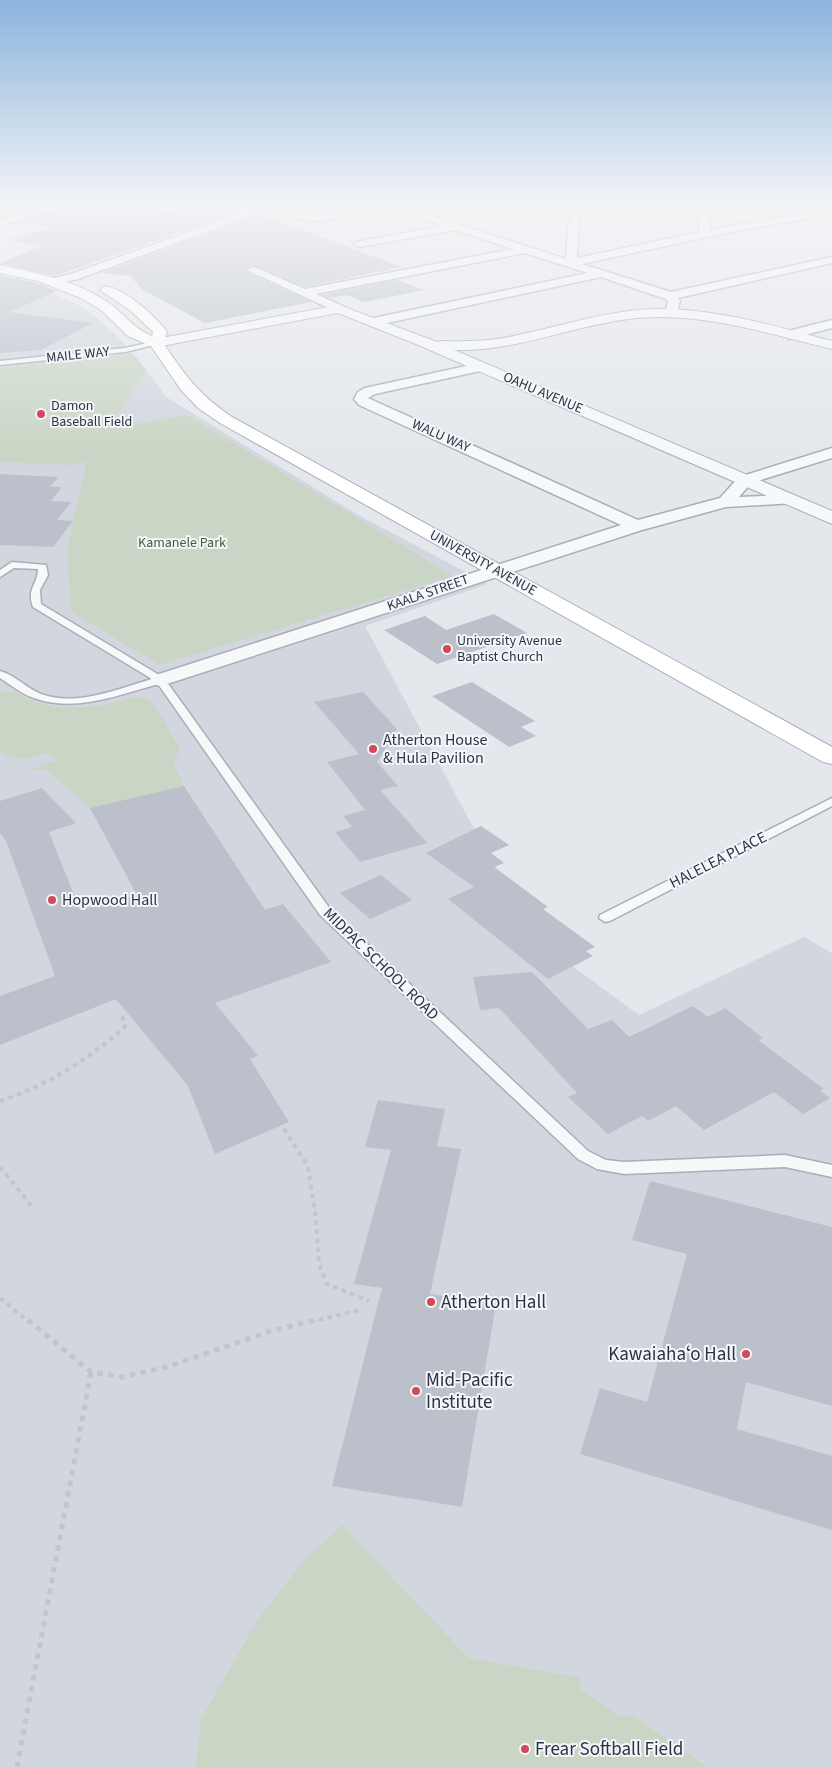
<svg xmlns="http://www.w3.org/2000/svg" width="832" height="1767" font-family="'Source Sans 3',sans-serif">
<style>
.built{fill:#d2d6de}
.green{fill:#c9d6c5}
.building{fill:#bbc0ca}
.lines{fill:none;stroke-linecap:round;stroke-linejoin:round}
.service-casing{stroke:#a9aeb7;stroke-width:3}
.minor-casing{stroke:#a9aeb7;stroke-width:3}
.tertiary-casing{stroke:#a9aeb7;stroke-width:2}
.secondary-casing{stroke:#a9aeb7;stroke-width:2}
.path-far1{stroke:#c2c5cb;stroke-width:4;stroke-dasharray:4.5 4.5;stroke-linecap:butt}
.path{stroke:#c2c5cb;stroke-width:5;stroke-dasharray:5.5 5.5;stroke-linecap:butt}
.service{fill:#f7f8fa;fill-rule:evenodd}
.minor{fill:#f7f8fa;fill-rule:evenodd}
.tertiary{fill:#f7f8fa;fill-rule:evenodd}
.secondary{fill:#fff;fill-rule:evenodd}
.poi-dot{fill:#d1495b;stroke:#f4f6f9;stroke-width:2}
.labels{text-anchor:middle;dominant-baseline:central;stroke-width:4;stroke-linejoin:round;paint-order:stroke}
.far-street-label{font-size:14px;fill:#2b3445;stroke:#f4f6f9}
.far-poi-label{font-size:14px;fill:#2b3445;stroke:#f4f6f9;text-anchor:start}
.far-park-label{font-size:14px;fill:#3f6138;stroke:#f4f6f9}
.poi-label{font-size:16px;fill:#2b3445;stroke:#f4f6f9;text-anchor:start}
.street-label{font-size:16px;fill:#2b3445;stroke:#f4f6f9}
.near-poi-label{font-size:19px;fill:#2b3445;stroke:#f4f6f9;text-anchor:start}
</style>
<rect width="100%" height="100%" fill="#e4e7ec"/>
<!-- built -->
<path class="built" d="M0,277L49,292L80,306L103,323L118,337L140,362L166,397L360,516L488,584L365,626L466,814L538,941L639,1015L804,937L832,953V1767H0Z"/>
<!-- green -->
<g class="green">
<path d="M133,354L146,370L108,429L187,415L453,576L159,665L71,611L67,549L87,460L72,465L0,462V368Z"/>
<path d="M13,691C24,697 36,703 49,706C59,708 94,707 104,705C122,701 135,691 153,702L180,749L173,763L184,786L90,808L47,770H29L56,761L50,753C30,758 19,763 0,752V692Z"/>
<path d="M342,1525L469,1658L582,1678L578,1687L617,1715L634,1716L707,1767H196L201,1719L257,1621L305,1559Z"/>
</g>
<!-- building -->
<g class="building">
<path d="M78,205H120L173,212L188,207L235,213L55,276L0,263L41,246L10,240L49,227L22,222Z"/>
<path d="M255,216L268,217L402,267L305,287L252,265L245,271L311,302L205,323L143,290L130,276L101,273Z"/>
<path d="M0,275L37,283L57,291L9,312L93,323L41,350L0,353Z"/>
<path d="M397,280L424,290L364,302L347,295L331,298L322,295Z"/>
<path d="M0,474L58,477L50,487H62L51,501L71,502L57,520L73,521L53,547L0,545Z"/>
<path d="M494,614L527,633L437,664L384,630L425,616L446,630Z"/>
<path d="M472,682L535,721L521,727L536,736L509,747L432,696Z"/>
<path d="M363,692L397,729L377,762L398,786L380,790L427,843L360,862L335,832L352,827L343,816L365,810L327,762L359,754L314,702Z"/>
<path d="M184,786L265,910L283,904L331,962L215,1003L258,1056L250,1059L289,1122L215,1154L188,1086L116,999L0,1045V996L55,976L6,841L0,833V801L42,788L76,823L49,832L80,910L137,895L90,808Z"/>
<path d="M481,826L509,845L491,853L504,863L494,867L548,907L543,909L595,947L586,951L593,956L548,979L448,899L474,887L426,853Z"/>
<path d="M381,875L412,900L370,919L340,893Z"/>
<path d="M532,972L588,1029L612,1020L629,1037L693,1006L708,1017L725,1008L763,1038L758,1040L824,1089L820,1091L830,1098L803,1114L774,1092L704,1130L676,1106L648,1121L642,1116L608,1134L568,1097L577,1093L499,1008L480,1010L473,977Z"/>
<path d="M378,1100L445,1109L437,1146L461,1149L430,1294L496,1304L462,1507L332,1486L382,1288L354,1284L391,1150L365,1147Z"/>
<path d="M650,1181L832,1227V1406L746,1382L737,1429L832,1456V1530L580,1454L600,1388L647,1402L687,1254L632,1240Z"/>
</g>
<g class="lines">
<!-- service casing -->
<g class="service-casing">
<g id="service">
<path d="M156,341L159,343L158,344L125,352L0,365V361L125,348Z"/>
<path d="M12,562L46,565L48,575L40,590L41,604L164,678L330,909L588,1151L606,1160L624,1162L785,1155L832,1165V1177L785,1167L624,1174L597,1169L578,1159L320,915L158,684C119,695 77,712 37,699C23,695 12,686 0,678V671C15,675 26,688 41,694C76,707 118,689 152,679L33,607C26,588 38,585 38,569L14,568L0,577V570Z"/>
<path d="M832,798V806L610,921L605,922L599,918L600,915Z"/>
</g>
</g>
<!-- minor casing -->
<g class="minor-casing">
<g id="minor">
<path d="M49,205H64L62,207L0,226V220Z"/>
<path d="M213,205H240L313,215L385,208L417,211L566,259L570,205H580L577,258L700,232L697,205H707L711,230L832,208V214L721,234L582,264L671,292L832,257V263L678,298L680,301L677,313L671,317L665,313L668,301L666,299L601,277L373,326L369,325L367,322L369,319L588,273L525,253L316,294L343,306L345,309L339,313L247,270L253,267L257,268L305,289L513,249L455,230L359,247L354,244L355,242L443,226L416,217L385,214L313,221L258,213L78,279L51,285L45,282L47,280L71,274L245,212L218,208Z"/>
<path d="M832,320V328L789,339L783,335L784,332Z"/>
<path d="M480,363L487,367L485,370L375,394L368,398L638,520L720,498L739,477L832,448V458L751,483L739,497L788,495L794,497L796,500L794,503L726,507L642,530L167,684L160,686L153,684L150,680L153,676L621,525L359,405L354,399L358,392L365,388Z"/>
</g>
</g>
<!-- tertiary casing -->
<g class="tertiary-casing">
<path id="tertiary" d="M339,305L437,342L442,341C468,342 493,341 518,335C557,327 597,314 637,310C703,304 769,325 832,341V349C769,334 703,312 637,318C575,324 517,352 454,350L832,511V524L416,344L338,313L156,347L151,346L149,343L151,340L156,339Z"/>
</g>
<!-- secondary casing -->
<g class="secondary-casing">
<path id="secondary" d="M0,265C38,273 77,281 109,303C126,315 131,327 152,336L153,332L131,311L100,290L106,286C129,292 150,312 165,329L167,332L163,343C186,376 197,393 232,417L832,747V764L823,762L220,423L198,408L181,390L151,346L128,336L101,310L81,298L38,281L0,273Z"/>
</g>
<!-- path-far1 -->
<g class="path-far1">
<path d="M0,1101C46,1086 89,1059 125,1027L121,1012"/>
<path d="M284,1129L308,1167L316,1218L319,1264L327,1284L369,1301"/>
<path d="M0,1167L34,1209"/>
<path d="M0,1298L29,1322"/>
<path d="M310,1322L359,1310"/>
</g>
<!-- path -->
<g class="path">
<path d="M28,1320L91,1372L122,1377L167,1367L271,1331L315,1320"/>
<path d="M17,1767L91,1372"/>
</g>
<!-- service -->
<use href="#service" class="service"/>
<!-- minor -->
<use href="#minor" class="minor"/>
<!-- tertiary -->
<use href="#tertiary" class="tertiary"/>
<!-- secondary -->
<use href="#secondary" class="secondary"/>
</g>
<!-- sky -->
<linearGradient id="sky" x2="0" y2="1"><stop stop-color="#8bb4dd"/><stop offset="0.45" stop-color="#f3f4f6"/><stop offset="1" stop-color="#f3f4f6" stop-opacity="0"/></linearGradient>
<rect width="832" height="452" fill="url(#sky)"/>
<!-- markers -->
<g class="poi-dot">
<circle cx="41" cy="414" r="5"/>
<circle cx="447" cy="649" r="5"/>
<circle cx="373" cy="749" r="5"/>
<circle cx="52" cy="900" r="5"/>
<circle cx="431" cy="1302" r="5"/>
<circle cx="746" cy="1354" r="5"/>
<circle cx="416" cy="1391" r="5"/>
<circle cx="525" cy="1749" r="5"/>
</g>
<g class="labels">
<!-- far-street labels -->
<g class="far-street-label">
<text transform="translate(78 355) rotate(-6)">MAILE WAY</text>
<text transform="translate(543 393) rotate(23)">OAHU AVENUE</text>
<text transform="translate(441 436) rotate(24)">WALU WAY</text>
<text transform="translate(483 563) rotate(29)">UNIVERSITY AVENUE</text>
<text transform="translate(428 593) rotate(-19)">KAALA STREET</text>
</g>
<!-- far-poi labels -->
<g class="far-poi-label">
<text x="51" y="406">Damon<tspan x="51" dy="16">Baseball Field</tspan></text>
<text x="457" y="641">University Avenue<tspan x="457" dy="16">Baptist Church</tspan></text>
</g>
<!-- far-park labels -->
<g class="far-park-label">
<text x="182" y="543">Kamanele Park</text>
</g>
<!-- poi labels -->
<g class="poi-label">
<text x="383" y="740">Atherton House<tspan x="383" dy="18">&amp; Hula Pavilion</tspan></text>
<text x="62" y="900">Hopwood Hall</text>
</g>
<!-- street labels -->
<g class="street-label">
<text transform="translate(718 860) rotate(-27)">HALELEA PLACE</text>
<text transform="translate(381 964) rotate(44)">MIDPAC SCHOOL ROAD</text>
</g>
<!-- near-poi labels -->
<g class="near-poi-label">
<text x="441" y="1302">Atherton Hall</text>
<text x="736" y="1354" text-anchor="end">Kawaiahaʻo Hall</text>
<text x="426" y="1380">Mid-Pacific<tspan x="426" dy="22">Institute</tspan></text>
<text x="535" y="1749">Frear Softball Field</text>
</g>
</g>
</svg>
